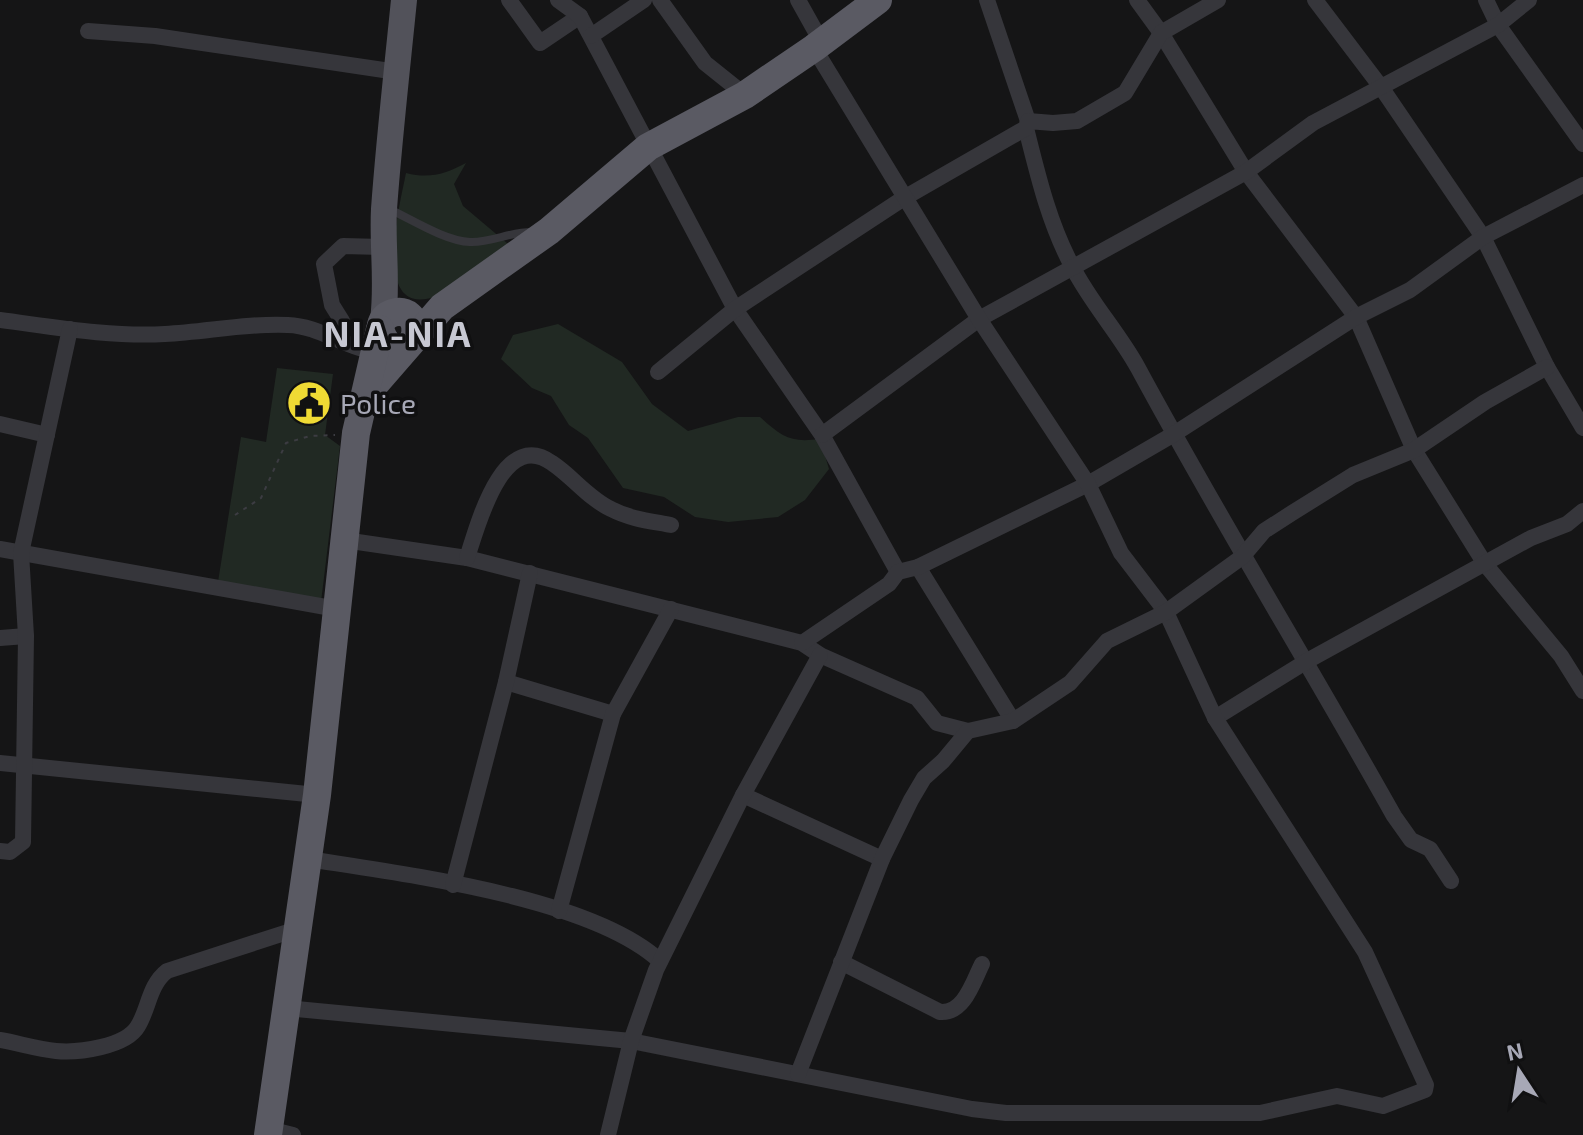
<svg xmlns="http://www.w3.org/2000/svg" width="1583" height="1135" font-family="'Exo 2',sans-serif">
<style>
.green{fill:#212923}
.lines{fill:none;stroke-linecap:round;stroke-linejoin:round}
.path{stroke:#3c3c42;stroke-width:2;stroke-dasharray:4 6;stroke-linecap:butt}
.service{stroke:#36363b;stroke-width:8}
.minor{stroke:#36363b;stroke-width:16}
.primary{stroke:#52525a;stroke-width:26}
.trunk{stroke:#5a5a63;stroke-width:28}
.labels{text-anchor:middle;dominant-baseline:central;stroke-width:7;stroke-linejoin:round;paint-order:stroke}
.poi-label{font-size:28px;fill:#a7a8b6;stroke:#101011;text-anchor:start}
.district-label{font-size:36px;font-weight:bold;letter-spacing:2px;fill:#c7c8d2;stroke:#101011}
</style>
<rect width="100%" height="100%" fill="#151516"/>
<!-- green -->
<g class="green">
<path d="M466,163L454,184L463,206L508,244C489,258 459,286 439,295C369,324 400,204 406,173C430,179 445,174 466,163Z"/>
<path d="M558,324L622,362L652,404L688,431L738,417H760C782,437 790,443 820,439L829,469L805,500L778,517L728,522L695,517L664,497L623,488L588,438L569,425L551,396L532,388L501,359L513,335Z"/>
<path d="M277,368L333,374L325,435L340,446L321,602L218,582L241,437L266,442Z"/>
</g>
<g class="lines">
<!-- path -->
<path class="path" d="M235,515L261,498L286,443L310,436L335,435"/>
<!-- service -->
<path class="service" d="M389,209C411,219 445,241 470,242C490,243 510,232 531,232"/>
<!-- minor -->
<g class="minor">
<path d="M509,0L540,43L580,16"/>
<path d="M558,0L580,16L735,309L822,435L898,572"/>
<path d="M660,0L705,63L745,95"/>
<path d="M798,0L822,43"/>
<path d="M987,0L1028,121"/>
<path d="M1137,0L1161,33L1246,172L1356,317L1414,450L1485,564L1561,656L1583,691"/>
<path d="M1315,0L1381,87L1483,237L1547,367L1583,428"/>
<path d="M1486,0L1498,25L1583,144"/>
<path d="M88,31L155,36L397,72"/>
<path d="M591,36L644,0"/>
<path d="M1026,128C1038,176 1049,223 1072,266C1090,302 1119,333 1138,368C1220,520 1310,666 1394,816L1411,840L1430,849L1451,881"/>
<path d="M0,320C54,327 110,337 165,334C206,332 247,323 288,325C320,326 344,348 375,351"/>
<path d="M339,339L342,321L332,305L324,264L343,246L382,247"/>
<path d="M658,372L735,309L904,198L1026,128L1028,121L1053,123L1077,121L1125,93L1161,33L1218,0"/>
<path d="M0,424L47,435"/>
<path d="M822,435L979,319L1246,172L1313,123L1498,25L1529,0"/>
<path d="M344,540L467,558L802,643L820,655L917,698L937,723L968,731"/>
<path d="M0,549L337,609"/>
<path d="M467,558C477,528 502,427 552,463C573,477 588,498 611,509C630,519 650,521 671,525"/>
<path d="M918,567L1013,721"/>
<path d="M0,638L26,636"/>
<path d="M802,643L889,584L898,572L918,567L1088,484L1174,434L1356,317L1410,290L1483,237L1583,185"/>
<path d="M506,682L613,714"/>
<path d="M1215,718L1307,661L1531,538L1567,524L1583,511"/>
<path d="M0,763L317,795"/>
<path d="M743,795L882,859"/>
<path d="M0,851L10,852L23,842L26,636L21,553L70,329"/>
<path d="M308,859C403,874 590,897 660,961"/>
<path d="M453,885L506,682L530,573"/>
<path d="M559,911L613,714L671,609"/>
<path d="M841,962L940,1012C964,1014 973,982 982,964"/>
<path d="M286,1008L631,1041L972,1109L1006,1113H1260L1337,1096L1383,1106L1425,1090L1426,1085L1365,952L1215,718L1166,612L1121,553L1088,484L979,319L814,48"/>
<path d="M0,1040C18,1043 37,1049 56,1051C78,1053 126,1047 138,1026C149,1008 149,985 167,971L297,929"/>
<path d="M798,1074L882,859L911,800L924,778L943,761L968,731L1013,721L1070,683L1107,641L1166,612L1242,557L1264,531L1292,513L1353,475L1414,450L1485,402L1547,367"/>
<path d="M269,1129L293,1135"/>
<path d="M608,1135L631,1041L656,970L743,795L820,655"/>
</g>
<!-- primary -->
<path class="primary" d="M383,320C388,284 382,246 384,209C389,140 397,70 404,0"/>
<!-- trunk -->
<g class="trunk">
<path d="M387,343C362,312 420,296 415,335"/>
<path d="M369,391L442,307L549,231L648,147L745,95L814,48L878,0"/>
<path d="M268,1135L317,795L356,433L380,329"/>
</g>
</g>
<!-- icons -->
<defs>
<g id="civic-disc" transform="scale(2.3)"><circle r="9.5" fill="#efda34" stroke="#101011"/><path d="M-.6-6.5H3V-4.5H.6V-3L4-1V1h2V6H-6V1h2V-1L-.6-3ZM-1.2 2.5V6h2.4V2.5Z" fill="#111"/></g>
</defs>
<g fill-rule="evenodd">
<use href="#civic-disc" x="309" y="403"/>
</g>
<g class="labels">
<!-- poi labels -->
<g class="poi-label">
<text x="340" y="403">Police</text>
</g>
<!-- district labels -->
<g class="district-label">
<text x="398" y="332">NIA-NIA</text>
</g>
</g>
<!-- north arrow -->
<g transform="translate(1519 1071) rotate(348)" stroke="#101011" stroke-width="6" paint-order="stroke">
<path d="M0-6L14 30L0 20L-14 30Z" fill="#a7a8b6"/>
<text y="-12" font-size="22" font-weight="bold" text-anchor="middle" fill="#a7a8b6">N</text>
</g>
</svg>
